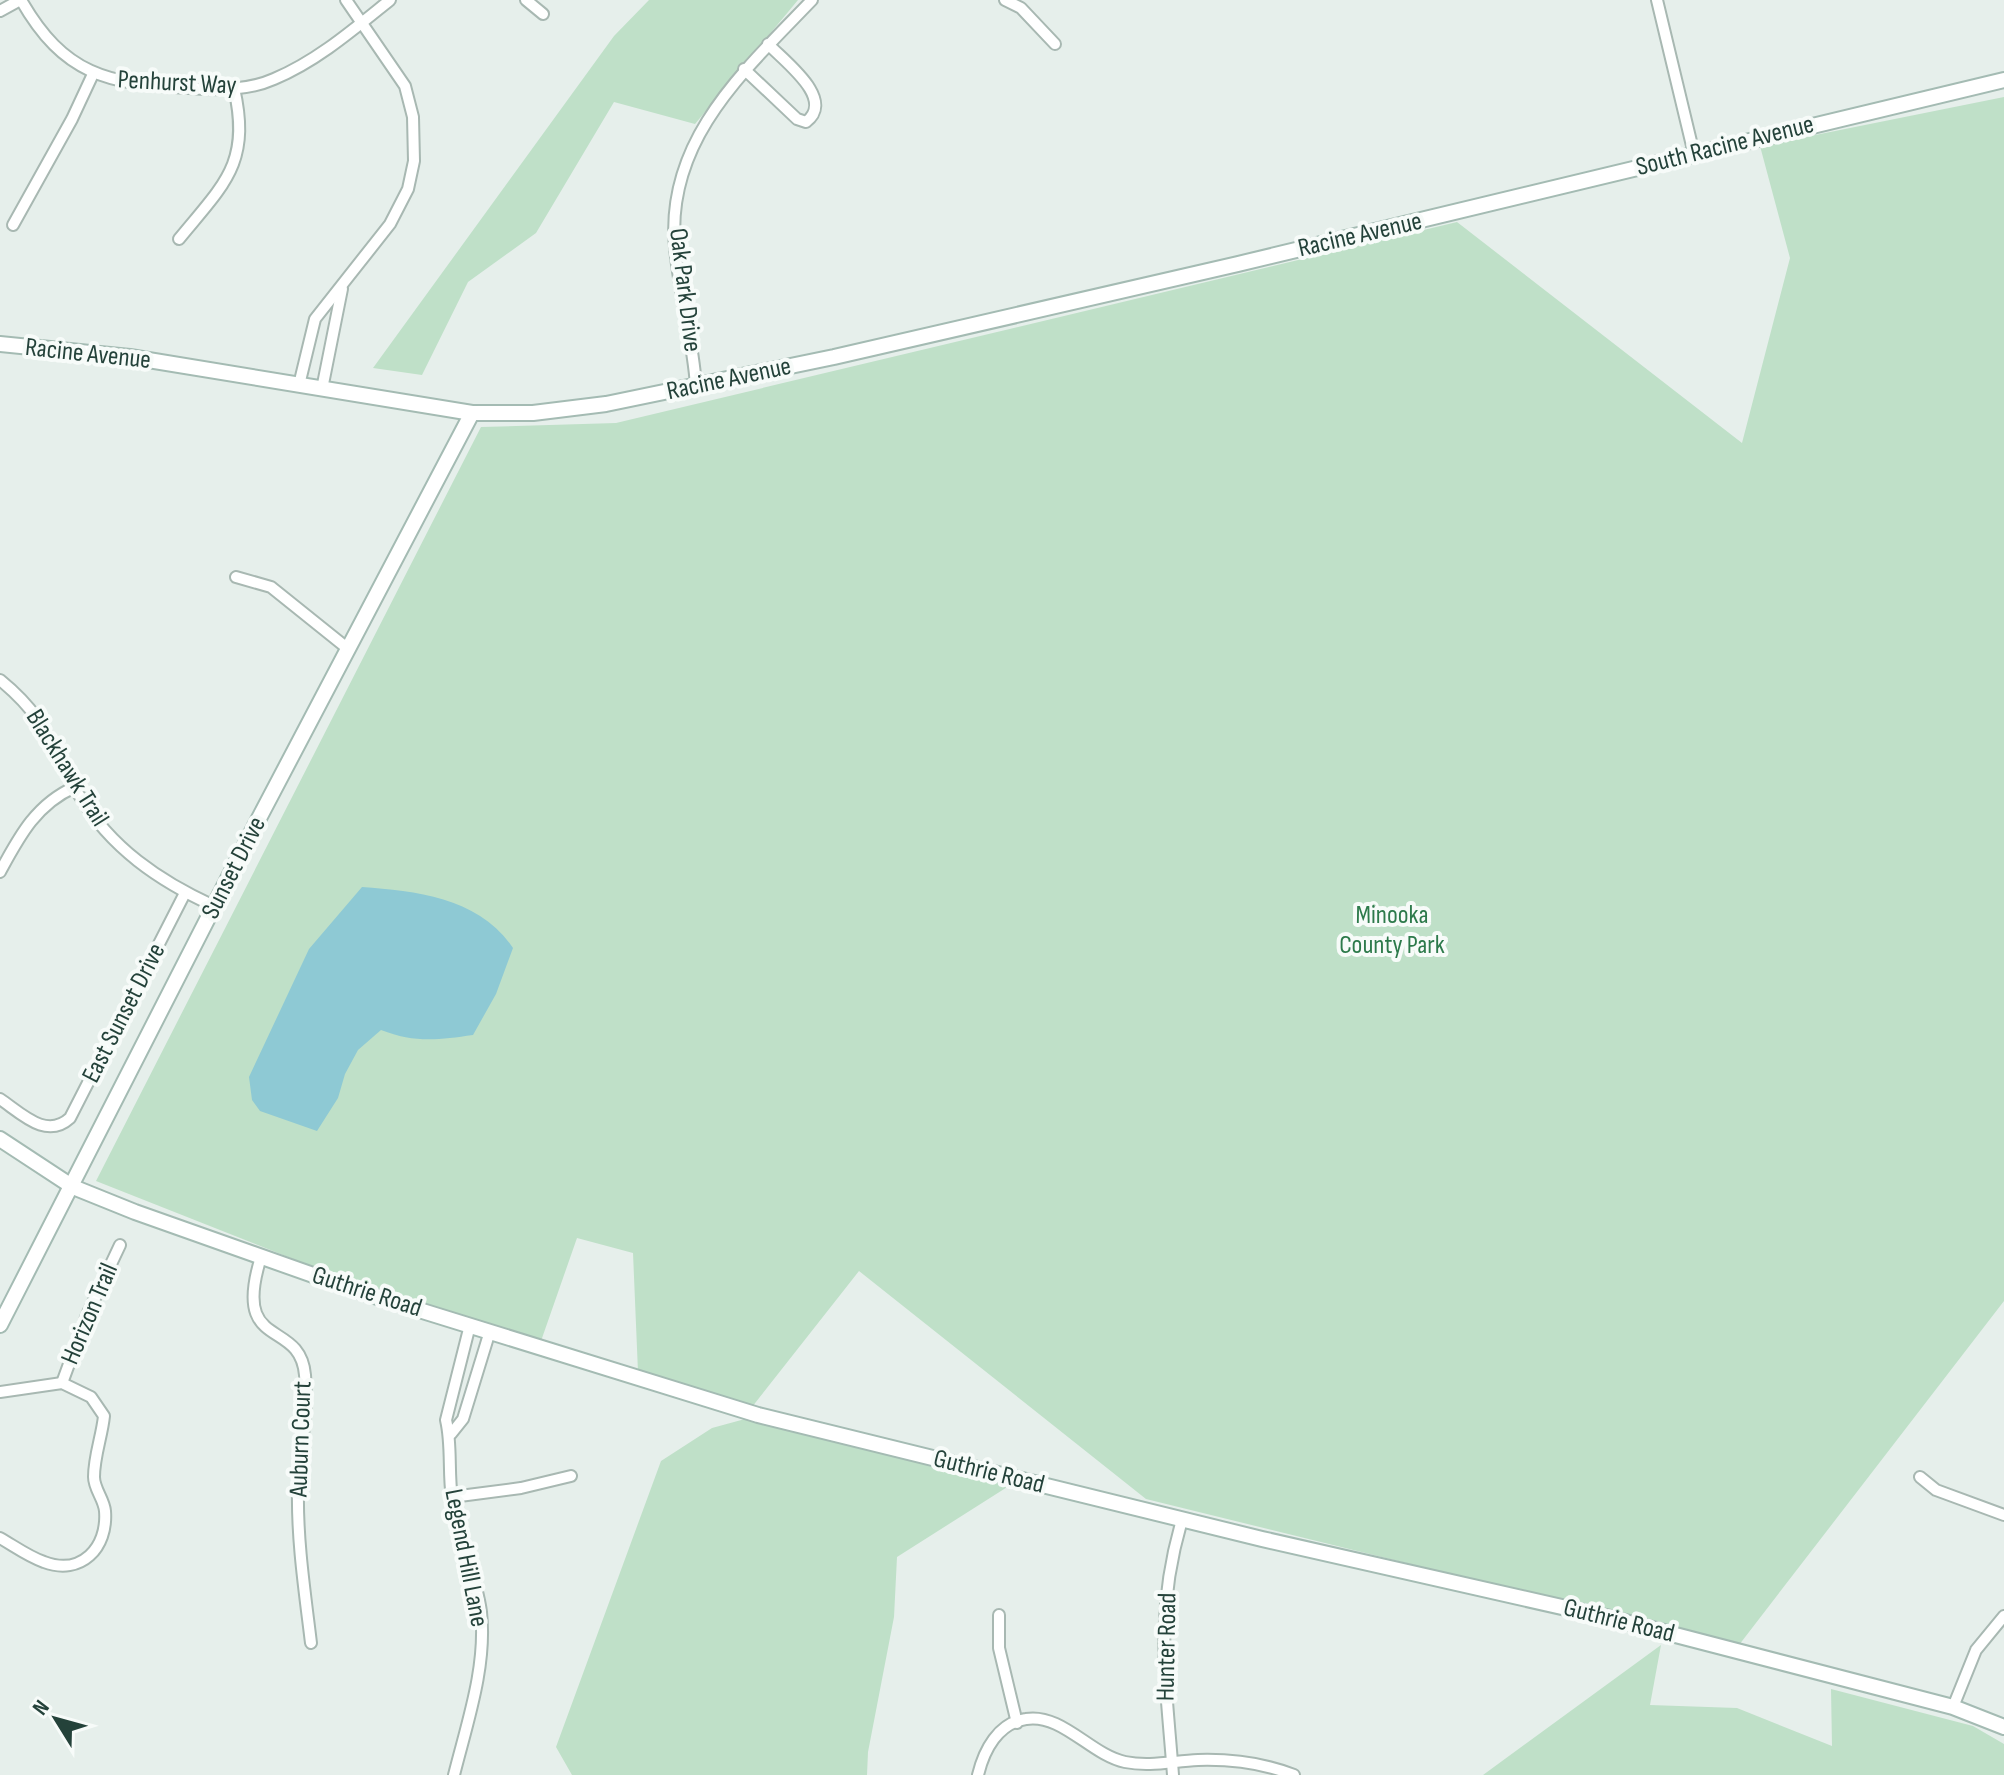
<svg xmlns="http://www.w3.org/2000/svg" width="2004" height="1775" font-family="'Sofia Sans Condensed',sans-serif">
<style>
.green{fill:#bfe0c8}
.water{fill:#8ec9d4}
.lines{fill:none;stroke-linecap:round;stroke-linejoin:round}
.street-casing{stroke:#a8b8b2;stroke-width:14}
.secondary-casing{stroke:#a4bbb3;stroke-width:18}
.street{stroke:#fff;stroke-width:10}
.secondary{stroke:#fff;stroke-width:14}
.labels{text-anchor:middle;dominant-baseline:central;stroke-width:8;stroke-linejoin:round;paint-order:stroke}
.street-label{font-size:26px;fill:#24423a;stroke:#f7fbf9}
.park-label{font-size:26px;fill:#2d7a4b;stroke:#f7fbf9}
</style>
<rect width="100%" height="100%" fill="#e6efeb"/>
<!-- green -->
<g class="green">
<path d="M649,0H798L695,124L614,102L536,233L468,282L422,375L373,368L614,36Z"/>
<path d="M2004,97V1301L1739,1645L1146,1499L859,1271L752,1407L638,1372L633,1253L577,1238L541,1341L359,1285L96,1181L481,427L616,423L1457,222L1742,443L1790,258L1760,146Z"/>
<path d="M745,1419L1012,1484L897,1557L894,1617L868,1752L867,1775H572L556,1747L661,1461L712,1428Z"/>
<path d="M1661,1645L1650,1705L1737,1708L1832,1746L1831,1689L1973,1726L2004,1744V1775H1483Z"/>
</g>
<!-- water -->
<path class="water" d="M362,887C417,891 480,898 513,948L496,994L473,1035C438,1040 414,1043 381,1030L358,1050L345,1074L338,1098L317,1131L260,1111L252,1100L249,1077L309,949Z"/>
<g class="lines">
<!-- street casing -->
<g class="street-casing">
<g id="street">
<path d="M21,0C64,75 107,84 189,88C217,90 247,91 274,79C317,61 354,29 390,0"/>
<path d="M526,0L543,14"/>
<path d="M1005,0L1021,8L1055,44"/>
<path d="M1657,0L1694,154"/>
<path d="M0,11L20,0"/>
<path d="M744,69L797,119L806,122C836,99 785,62 768,44"/>
<path d="M13,225L72,119L93,74"/>
<path d="M179,239C225,183 251,163 234,88"/>
<path d="M299,385L315,319L390,224L408,189L414,161L413,117L405,86L346,0"/>
<path d="M696,386C693,339 679,294 675,247C665,140 745,70 812,0"/>
<path d="M322,389L342,289"/>
<path d="M236,577L271,587L347,648"/>
<path d="M0,680C48,719 50,746 79,795C111,848 159,881 214,906"/>
<path d="M0,872C19,837 36,804 75,787"/>
<path d="M0,1099C21,1113 46,1140 70,1118L185,893"/>
<path d="M261,1257C231,1353 300,1317 305,1375C309,1413 299,1453 298,1491C297,1541 305,1593 311,1643"/>
<path d="M62,1383L87,1315L120,1245"/>
<path d="M0,1392L62,1383L91,1397L104,1416C102,1436 94,1456 94,1477C94,1489 104,1499 105,1511C108,1548 81,1576 44,1562C29,1557 14,1546 0,1538"/>
<path d="M451,1434L463,1419L490,1331"/>
<path d="M1920,1477L1936,1490L2004,1515"/>
<path d="M452,1497L521,1488L571,1476"/>
<path d="M999,1615V1648L1017,1723"/>
<path d="M1953,1707L1976,1650L2004,1616"/>
<path d="M454,1775C467,1723 487,1666 481,1612C476,1573 457,1538 452,1499C448,1472 452,1445 446,1420L470,1325"/>
<path d="M978,1775C984,1750 998,1723 1026,1719C1062,1713 1091,1755 1125,1762C1150,1767 1173,1761 1198,1760C1231,1759 1263,1763 1294,1775"/>
<path d="M1173,1775C1166,1680 1154,1615 1182,1520"/>
</g>
</g>
<!-- secondary casing -->
<g class="secondary-casing">
<g id="secondary">
<path d="M0,344L130,357L472,413H533L606,404L834,357L1238,264L2004,80"/>
<path d="M0,1139L73,1187L135,1212L361,1292L758,1415L1262,1539L1606,1617L1953,1707L2004,1727"/>
<path d="M0,1325L256,824L472,413"/>
</g>
</g>
<!-- street -->
<use href="#street" class="street"/>
<!-- secondary -->
<use href="#secondary" class="secondary"/>
</g>
<g class="labels">
<!-- street labels -->
<g class="street-label">
<text transform="translate(177 83) rotate(3)">Penhurst Way</text>
<text transform="translate(1725 146) rotate(-14)">South Racine Avenue</text>
<text transform="translate(1360 235) rotate(-13)">Racine Avenue</text>
<text transform="translate(685 290) rotate(83)">Oak Park Drive</text>
<text transform="translate(88 354) rotate(6)">Racine Avenue</text>
<text transform="translate(729 379) rotate(-12)">Racine Avenue</text>
<text transform="translate(67 768) rotate(58)">Blackhawk Trail</text>
<text transform="translate(234 868) rotate(-63)">Sunset Drive</text>
<text transform="translate(124 1013) rotate(-63)">East Sunset Drive</text>
<text transform="translate(367 1292) rotate(18)">Guthrie Road</text>
<text transform="translate(90 1314) rotate(-67)">Horizon Trail</text>
<text transform="translate(301 1439) rotate(-88)">Auburn Court</text>
<text transform="translate(989 1472) rotate(14)">Guthrie Road</text>
<text transform="translate(466 1558) rotate(79)">Legend Hill Lane</text>
<text transform="translate(1619 1621) rotate(14)">Guthrie Road</text>
<text transform="translate(1167 1647) rotate(-89)">Hunter Road</text>
</g>
<!-- park labels -->
<g class="park-label">
<text x="1392" y="915">Minooka<tspan x="1392" dy="30">County Park</tspan></text>
</g>
</g>
<!-- north arrow -->
<g transform="translate(56 1719) rotate(307)" stroke="#f7fbf9" stroke-width="6" paint-order="stroke">
<path d="M0-6L14 30L0 20L-14 30Z" fill="#24423a"/>
<text y="-12" font-size="22" font-weight="bold" text-anchor="middle" fill="#24423a">N</text>
</g>
</svg>
